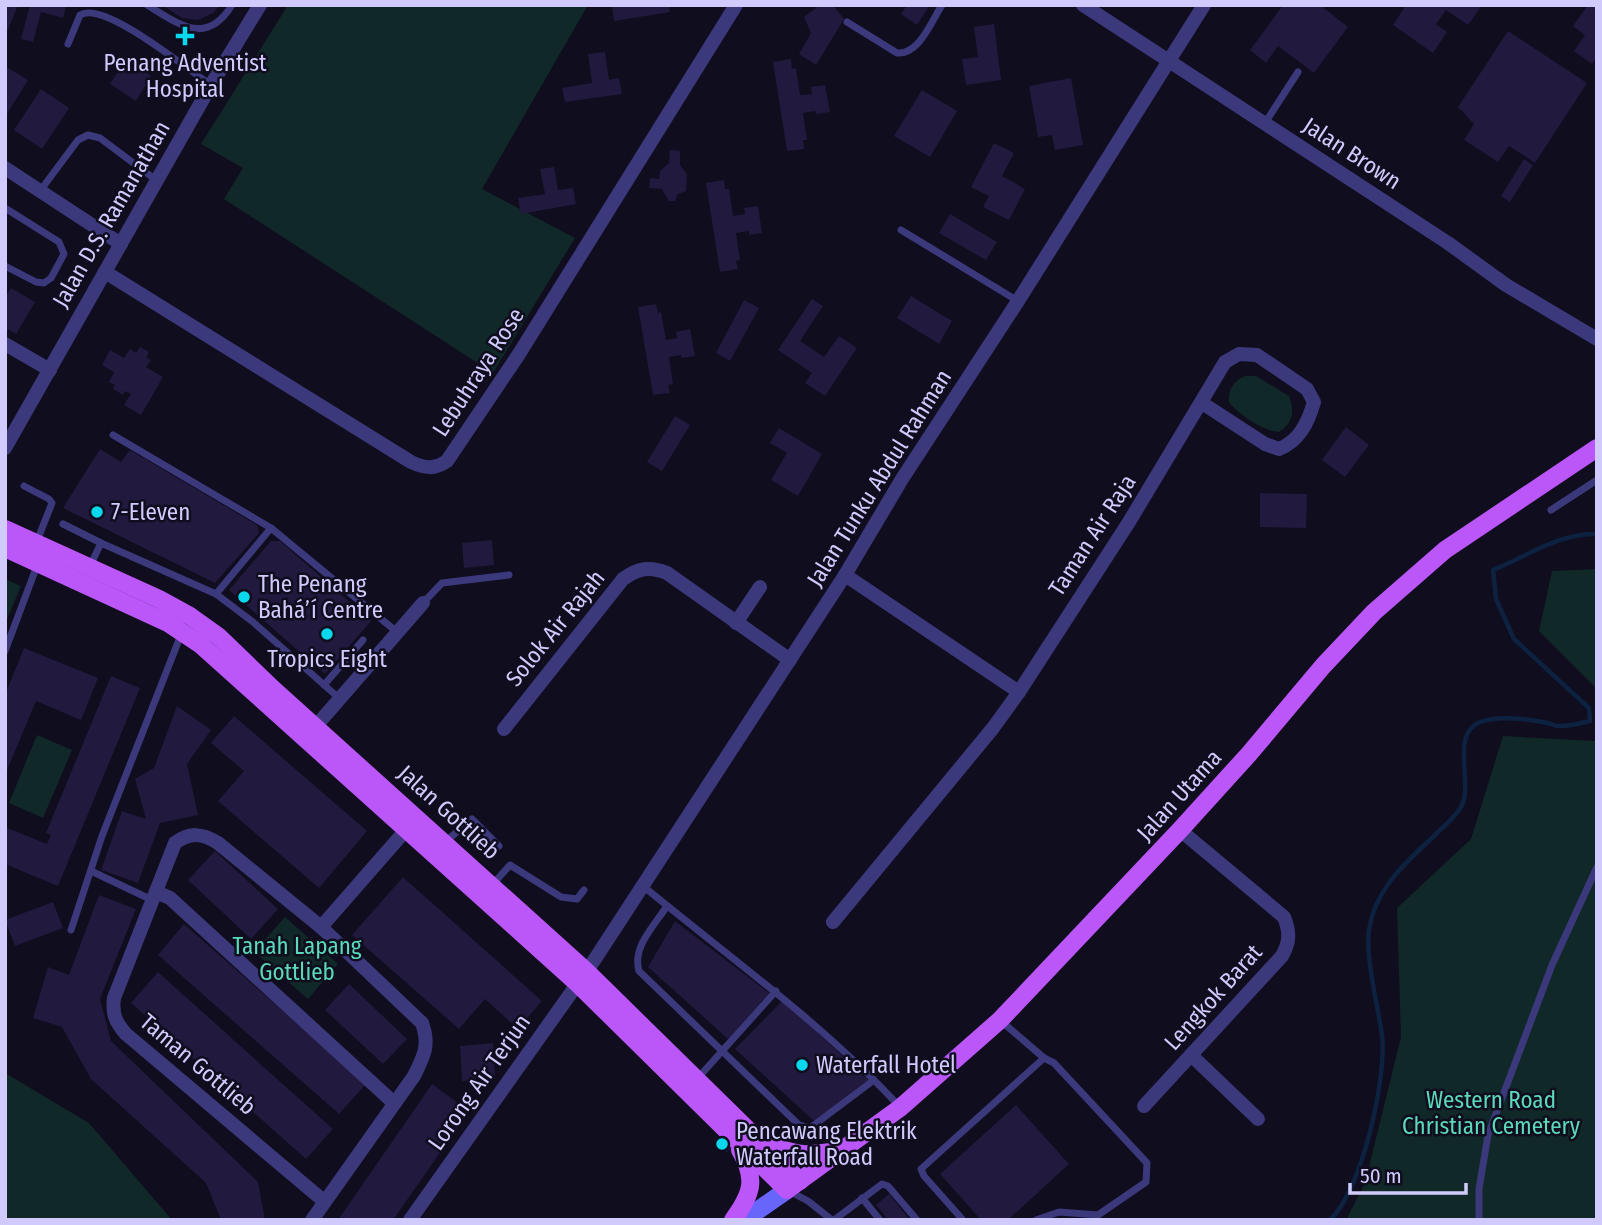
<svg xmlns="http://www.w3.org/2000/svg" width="1602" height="1225" font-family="'Fira Sans Condensed',sans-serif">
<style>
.green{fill:#102827}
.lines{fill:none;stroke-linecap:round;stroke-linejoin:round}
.stream{stroke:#0d2241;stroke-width:4.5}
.building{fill:#21193e}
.lane{stroke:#3b397b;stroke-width:7}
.street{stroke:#3b397b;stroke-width:14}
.secondary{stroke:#6866fa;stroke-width:18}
.primary{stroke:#bb56f9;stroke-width:18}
.poi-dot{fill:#08d7ec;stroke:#0f0d1e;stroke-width:2.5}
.labels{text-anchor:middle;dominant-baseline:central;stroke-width:5;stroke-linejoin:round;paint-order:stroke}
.poi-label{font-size:23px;fill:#d1cbfd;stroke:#0f0d1e;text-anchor:start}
.street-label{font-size:23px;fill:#d1cbfd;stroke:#0f0d1e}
.park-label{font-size:23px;fill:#5bdab9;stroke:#0f0d1e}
</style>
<rect width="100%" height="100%" fill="#0f0d1e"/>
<!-- green -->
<g class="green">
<path d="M288,5H588L482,189L575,238L493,373L224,199L243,168L201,144Z"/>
<path d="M1246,376H1256L1289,396C1295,411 1293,423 1279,432C1263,431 1239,415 1229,402C1228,389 1234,380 1246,376Z"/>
<path d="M1597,569V689L1539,631L1552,571Z"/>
<path d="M5,579L21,586L5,624Z"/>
<path d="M37,735L72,750L43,818L9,803Z"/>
<path d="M1503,736L1594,741L1597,736V1220H1346L1365,1183L1401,1037L1397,908L1471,839Z"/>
<path d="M285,917L338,964L308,999L254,952Z"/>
<path d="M5,1073L89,1123L172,1220H5Z"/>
</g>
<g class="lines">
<!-- stream -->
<path class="stream" d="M1330,1220C1362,1190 1387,1078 1382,1035C1378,1006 1365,957 1369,930C1375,887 1408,861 1437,833C1446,824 1457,816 1462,805C1473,782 1450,734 1480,722C1499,715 1528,719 1548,723C1552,724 1555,726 1558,726C1568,727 1580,723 1590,721L1589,708L1514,639L1496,599L1493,570C1525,557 1562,532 1597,534"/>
</g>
<!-- building -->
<g class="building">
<path d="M5,5H18L5,37Z"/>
<path d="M30,5H66L63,18L41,12L33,42L21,39Z"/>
<path d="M162,5H220L213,13L198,20L182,18Z"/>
<path d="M625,5H669L670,12L614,21L612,7Z"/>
<path d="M820,5H833L844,19L816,65L799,54L811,33L804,17Z"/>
<path d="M907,5H930L917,25L901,14Z"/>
<path d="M1283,5H1320L1348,27L1314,73L1278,46L1266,63L1250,50Z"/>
<path d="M1406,5H1482L1468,25L1446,10L1436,24L1447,32L1433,53L1393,25Z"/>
<path d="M1588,5H1597V57L1592,64L1574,51L1585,35L1573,26Z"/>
<path d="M994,24L1001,80L966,85L962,59L978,57L974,27Z"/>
<path d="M1508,31L1587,83L1535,163L1509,146L1498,162L1464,140L1474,124L1458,107Z"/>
<path d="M605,52L609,80L619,78L622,94L565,102L562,88L592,83L588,54Z"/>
<path d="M126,59L151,76L136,101L110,84Z"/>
<path d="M791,59L792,69L796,68L800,95L812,94L811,87L825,85L830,112L816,114L815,111L803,113L807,140H803L804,149L787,151L773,62Z"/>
<path d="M5,66L28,80L5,117Z"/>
<path d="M1071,78L1083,145L1055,150L1052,135L1038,137L1029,86Z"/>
<path d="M41,89L69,108L42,149L14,130Z"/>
<path d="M922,90L957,111L930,157L894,136Z"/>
<path d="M994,143L1014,153L1002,176L1025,189L1009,220L983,207L989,196L971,187Z"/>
<path d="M670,150L680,151V165L687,174L686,191L678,194L675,201H669L662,189L649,188L650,178L659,179L660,171L669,163Z"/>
<path d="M1524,159L1533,165L1510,202L1501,196Z"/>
<path d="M554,167L558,190L573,188L576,204L521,214L518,198L545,194L540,169Z"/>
<path d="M724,180L725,189H729L733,216L745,214L744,208L758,206L762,233L749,235V231L736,233L740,260L736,261L738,269L720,272L706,183Z"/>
<path d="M950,214L997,242L986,260L939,233Z"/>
<path d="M11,288L35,302L16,334L5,328V298Z"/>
<path d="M911,296L952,321L939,344L897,318Z"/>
<path d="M812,299L823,306L800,341L824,357L839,336L857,348L825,396L805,383L812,373L778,350Z"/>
<path d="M744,300L759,308L730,361L716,353Z"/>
<path d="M656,304L658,313L661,312L666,340L677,338L676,332L690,329L695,356L681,358V355L669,357L673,384L668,385L670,393L653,395L638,307Z"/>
<path d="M140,347L149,352L146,357L151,360L146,367L163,377L141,415L124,405L131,394L125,391L123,395L113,389L115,385L109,382L114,372L102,365L110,350L124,358L130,349L136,353Z"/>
<path d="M675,416L690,425L662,471L647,462Z"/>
<path d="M1346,427L1369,445L1345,477L1322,460Z"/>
<path d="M779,428L822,454L798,496L771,480L787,453L770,443Z"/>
<path d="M100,449L121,462L130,450L257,525L259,533L215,583L63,508Z"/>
<path d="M1260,493L1307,494L1306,528L1260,527Z"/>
<path d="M492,540L494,565L464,568L462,543Z"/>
<path d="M271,541H280L371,621L325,674L229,590Z"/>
<path d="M24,648L98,678L81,720L36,701L5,775V695Z"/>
<path d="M111,676L140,688L58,886L5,864V827L47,844L51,835L46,833Z"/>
<path d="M177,706L211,730L187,764L198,815L160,823L138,883L101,870L122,811L146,819L135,779L154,768Z"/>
<path d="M234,716L367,831L319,888L218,801L244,771L211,743Z"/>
<path d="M215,851L278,909L251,939L188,880Z"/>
<path d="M403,877L542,1001L518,1029L485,999L459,1029L352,935Z"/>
<path d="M99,895L136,909L100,999L111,1041L258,1182L265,1220H221L206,1183L91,1079L62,1027L33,1018L48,967L69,975Z"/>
<path d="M53,902L63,928L15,946L5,920Z"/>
<path d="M675,921L769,993L728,1039L648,967Z"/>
<path d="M184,924L366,1084L339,1114L158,955Z"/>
<path d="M158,972L333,1129L306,1159L131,1003Z"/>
<path d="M349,984L407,1039L383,1064L325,1010Z"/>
<path d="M783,1000L868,1080L814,1121L735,1049Z"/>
<path d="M493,1043L495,1079L462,1081L460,1046Z"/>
<path d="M432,1084L469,1111L393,1220H338Z"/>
<path d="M1016,1105L1069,1164L1008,1220H981L940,1174Z"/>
<path d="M719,1136L731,1148L726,1153L714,1141Z"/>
<path d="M889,1194L910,1220H888L883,1213L876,1205Z"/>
</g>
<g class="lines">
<!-- lane -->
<g class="lane">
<path d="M147,5C179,24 206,47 232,5"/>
<path d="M847,22L897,53C919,55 931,22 942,5"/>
<path d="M68,44L80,15C104,0 188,70 211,85"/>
<path d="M1265,123L1298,72"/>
<path d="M40,191L78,140L88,135L100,138L156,180"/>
<path d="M5,208L59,242L64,254L51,278L44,283L36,282L5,266"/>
<path d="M901,230L1018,301"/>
<path d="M113,435L271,528L397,632"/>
<path d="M24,486L49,499L52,503L37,541"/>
<path d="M1551,510L1597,480"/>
<path d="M63,524L101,543"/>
<path d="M90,566L101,543L216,594L253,622L340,699"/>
<path d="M216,594L271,528"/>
<path d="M423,603L442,583L509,575"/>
<path d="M5,651L38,563"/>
<path d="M324,685L363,640"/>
<path d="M445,842L472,819L499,846"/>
<path d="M91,871L152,900"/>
<path d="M493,884L510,865L561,897L577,899L584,890"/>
<path d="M643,886C730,958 822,1023 899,1106"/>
<path d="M667,906C654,926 632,947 639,971L799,1125L810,1128L874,1080"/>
<path d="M71,930L102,836L182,632"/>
<path d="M1001,1021L1044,1058L1054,1063L1147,1163L1146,1182L1098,1215L1059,1212L1036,1220"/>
<path d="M697,1079L776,991"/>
<path d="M789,1191L808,1201L832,1220"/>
<path d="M862,1198L880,1220"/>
<path d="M834,1220L882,1184L888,1186L917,1220"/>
<path d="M963,1220L924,1176L921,1169L1044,1058"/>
<path d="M1479,1220V1189L1488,1135L1552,965L1597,867"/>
</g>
<!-- street -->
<g class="street">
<path d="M1083,5L1448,243L1506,285L1597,339"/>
<path d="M5,168L121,244"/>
<path d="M105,272L411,462C424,468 434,470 447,461L519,354L736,5"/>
<path d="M5,344L50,370"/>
<path d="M5,448L211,85L260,5"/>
<path d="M845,575L1019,692"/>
<path d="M736,623L760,587"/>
<path d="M316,726L423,603"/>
<path d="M504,729L623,579C638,568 650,566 667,573L790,660"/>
<path d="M156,892L170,898L394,1103"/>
<path d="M833,922L993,728L1019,692L1129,522L1225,362L1239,354L1257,355L1307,389L1314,402C1308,423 1299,441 1279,449L1265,444L1202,403"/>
<path d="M321,927L412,823"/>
<path d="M1191,1055L1258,1119"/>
<path d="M1144,1106L1282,956C1290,942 1290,932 1284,917L1180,830"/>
<path d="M312,1220L414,1076C424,1056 430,1045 422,1023L321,927L218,843C202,833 190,832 175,843L114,998C112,1013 115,1022 126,1034L325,1202"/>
<path d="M410,1220L595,959L845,575L902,479L1018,301L1204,5"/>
</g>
<!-- secondary -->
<path class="secondary" d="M744,1220L787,1190"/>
<!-- primary -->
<g class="primary">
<path d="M5,529L159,599L190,616L218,636L273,689L586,971L800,1181"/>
<path d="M5,548L168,623L201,645L577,983L787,1190L900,1108L1000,1020L1180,830L1249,754L1323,666L1374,612L1445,550L1597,448"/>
<path d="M768,1145C802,1156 803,1156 839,1151"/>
<path d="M733,1220C752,1194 757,1179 740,1150"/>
</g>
</g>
<!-- markers -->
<g class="poi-dot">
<path d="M181.5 25.5h7v7h7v7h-7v7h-7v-7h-7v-7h7z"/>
<circle cx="97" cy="512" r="7"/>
<circle cx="244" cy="597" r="7"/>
<circle cx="327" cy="634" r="7"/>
<circle cx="802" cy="1065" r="7"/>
<circle cx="722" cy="1144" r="7"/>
</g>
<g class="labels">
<!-- poi labels -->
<g class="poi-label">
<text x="185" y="63" text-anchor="middle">Penang Adventist<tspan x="185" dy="26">Hospital</tspan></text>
<text x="111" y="512">7-Eleven</text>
<text x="258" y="584">The Penang<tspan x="258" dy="26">Bahá’í Centre</tspan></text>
<text x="327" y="659" text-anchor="middle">Tropics Eight</text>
<text x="816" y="1065">Waterfall Hotel</text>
<text x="736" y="1131">Pencawang Elektrik<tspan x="736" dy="26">Waterfall Road</tspan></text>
</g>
<!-- street labels -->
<g class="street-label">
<text transform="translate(1352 153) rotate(33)">Jalan Brown</text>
<text transform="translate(111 214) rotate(-60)">Jalan D.S. Ramanathan</text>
<text transform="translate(478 372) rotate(-57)">Lebuhraya Rose</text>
<text transform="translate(879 478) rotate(-58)">Jalan Tunku Abdul Rahman</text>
<text transform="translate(1092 535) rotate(-57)">Taman Air Raja</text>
<text transform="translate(555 628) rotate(-51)">Solok Air Rajah</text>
<text transform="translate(1179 795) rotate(-48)">Jalan Utama</text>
<text transform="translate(449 812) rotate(42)">Jalan Gottlieb</text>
<text transform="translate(1213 997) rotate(-48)">Lengkok Barat</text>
<text transform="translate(198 1064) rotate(40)">Taman Gottlieb</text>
<text transform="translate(479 1082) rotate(-55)">Lorong Air Terjun</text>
</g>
<!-- park labels -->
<g class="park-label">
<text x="297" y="946">Tanah Lapang<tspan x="297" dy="26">Gottlieb</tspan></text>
<text x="1491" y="1100">Western Road<tspan x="1491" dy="26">Christian Cemetery</tspan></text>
</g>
</g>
<!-- border -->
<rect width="1602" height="1225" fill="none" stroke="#d1cbfd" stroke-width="14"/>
<!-- scale -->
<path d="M1350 1183v10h116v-10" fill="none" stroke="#d1cbfd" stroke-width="3.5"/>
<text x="1360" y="1183" font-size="21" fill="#d1cbfd" stroke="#0f0d1e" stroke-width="5" paint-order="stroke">50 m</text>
</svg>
